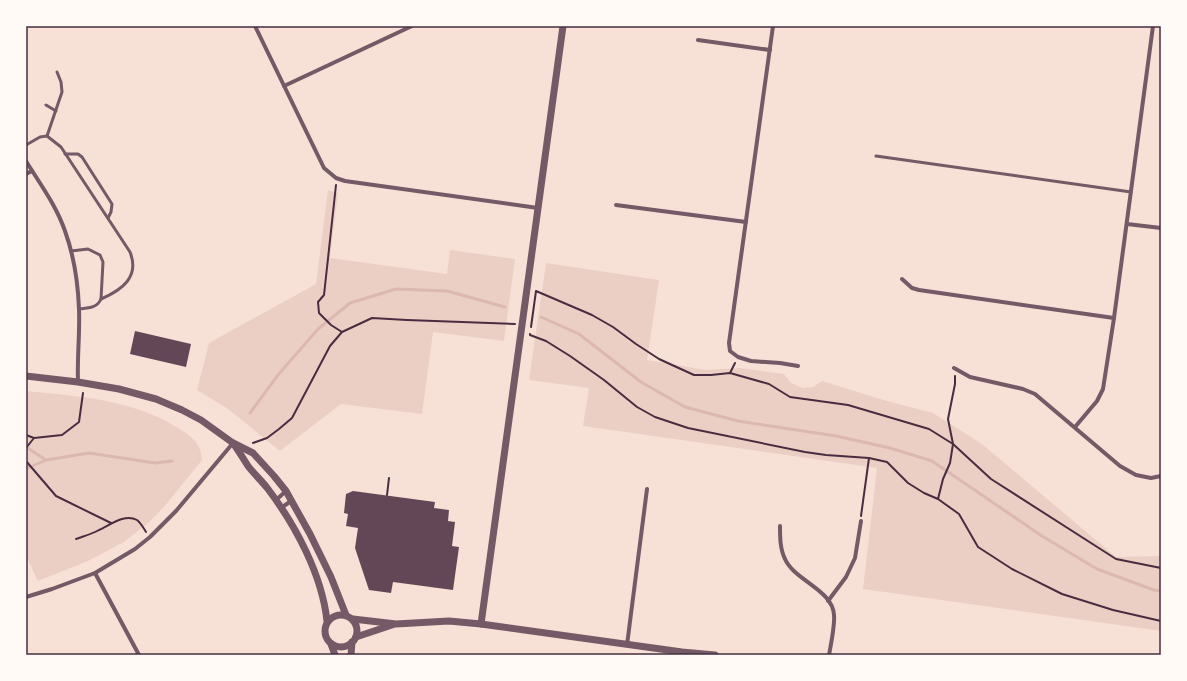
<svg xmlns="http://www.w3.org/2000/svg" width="1187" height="681" font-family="'Space Grotesk',sans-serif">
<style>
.green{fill:#ebcfc5}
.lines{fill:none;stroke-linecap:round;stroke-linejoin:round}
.stream{stroke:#dcb8b0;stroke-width:3}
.building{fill:#644757}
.path{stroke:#4a2c40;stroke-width:2}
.service{stroke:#755966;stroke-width:3}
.minor{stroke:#755966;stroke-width:4}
.tertiary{stroke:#755966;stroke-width:7}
.neatline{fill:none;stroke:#4a2c40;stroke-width:1.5}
</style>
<rect width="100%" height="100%" fill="#f7e1d7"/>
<!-- green -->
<g class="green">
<path d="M328,190L338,193L330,258L447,274L450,250L515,259L504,341L433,332L422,414L341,404L280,451L228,409L197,390L209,343L316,284Z"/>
<path d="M546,263L659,280L647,360L706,370L741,368L784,374L791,383L803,388L813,387L822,381L887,401L933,413L982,444L1116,557L1161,556V631L863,589L877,468L583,426L589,388L529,380Z"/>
<path d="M26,391C77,396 129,399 175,426C189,435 201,441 202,460L164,507L149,522L124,542L88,561L38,581L26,556Z"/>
</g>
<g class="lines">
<!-- stream -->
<g class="stream">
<path d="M541,317L579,334L641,382L685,407L738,421L836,436L890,448L932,461L1042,536L1097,569L1154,590L1161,591"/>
<path d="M250,413L278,375L318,329L350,303L396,289L447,291L505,307"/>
<path d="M26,447L46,460"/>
<path d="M26,469L46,460L89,453L155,463L172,461"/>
</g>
</g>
<!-- building -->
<g class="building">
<path d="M135,331L191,344L186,367L130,354Z"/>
<path d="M353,491L435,502L434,508L449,510L448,521L455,522L452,546L459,547L453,590L393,582L391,593L369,590L355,548L358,528L346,526L348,514L344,513L346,494Z"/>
</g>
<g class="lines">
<!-- path -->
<g class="path">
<path d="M336,185L324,295L318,302L319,313L331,325L342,332"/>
<path d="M531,327L536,291L592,315L613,327L636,344L659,359L694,375H711L730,373L769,384L790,397L848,405L929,429L953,444L991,479L1116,559L1161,568"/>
<path d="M530,334V335L546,341L570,356L604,380L637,407L655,417L688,428L805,452L826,455L869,458L887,462L908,483L924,493L938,499L943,479L950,463L953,444L948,419L955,384V376"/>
<path d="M730,373L735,363"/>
<path d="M26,435L34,438L62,435L79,422L83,393"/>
<path d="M253,443L267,438L279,429L292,418L330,346L342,332L372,318L407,320L515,324"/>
<path d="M26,448L34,438"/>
<path d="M26,461L56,496L111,523"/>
<path d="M387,495L389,478"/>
<path d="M938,499L959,514L978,547L1012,569L1062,594L1113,610L1161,621"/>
<path d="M861,516L869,458"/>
<path d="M76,539C84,536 92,534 99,530C110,525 125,513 137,520C141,523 144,529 146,532"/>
</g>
<!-- service -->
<g class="service">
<path d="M46,105L56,111"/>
<path d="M47,136L62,92L61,82L57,72"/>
<path d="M26,145L40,137L47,136L61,147L130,252C140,277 122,290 101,299"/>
<path d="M65,154H78L82,157L112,204L111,212L108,218"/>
<path d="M876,156L1131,192"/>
<path d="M71,251L88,249L100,255L103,262L101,299C97,308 89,308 79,309"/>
</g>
<!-- minor -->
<g class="minor">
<path d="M255,26L324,168L336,178L345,181L538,208"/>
<path d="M773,26L729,343L730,351L738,357L751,361L780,363L798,366"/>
<path d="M698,40L770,50"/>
<path d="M284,86L412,26"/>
<path d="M26,161C40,184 56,205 65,231C74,256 78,282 79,309C80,333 77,358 78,382"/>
<path d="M26,174L32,171"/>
<path d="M616,205L746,222"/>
<path d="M1127,224L1161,228"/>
<path d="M902,279L912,288L919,290L1114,318"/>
<path d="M954,368L970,377L1023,389L1035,394L1120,466L1136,475L1151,478L1161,476"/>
<path d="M1075,427L1097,401L1103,389L1114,318L1153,26"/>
<path d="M276,500L286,491"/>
<path d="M281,508L291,501"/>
<path d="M780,526C780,537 780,549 785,559C794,580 833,590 834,615C835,625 831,644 829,655"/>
<path d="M95,573L139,655"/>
<path d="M26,597L52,589L95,573L135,549L150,537L176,511L233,443"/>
<path d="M828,601L846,577L855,558L861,521"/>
<path d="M627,645L647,489"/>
</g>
<!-- tertiary -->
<g class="tertiary">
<path d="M26,376L78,382L119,389L156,399L182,410L201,420L233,443L253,453L274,476L286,491L310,534L331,577L346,615"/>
<path d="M233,443C238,450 243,458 248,466C254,474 262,481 268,489C296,526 322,575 327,621"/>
<circle cx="341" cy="631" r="16"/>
<path d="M353,619L396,624L449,621L481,624L682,652L715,655"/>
<path d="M481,624L563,26"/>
<path d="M356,637L392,625"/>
<path d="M331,644L335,655"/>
<path d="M351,655L352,642"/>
</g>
</g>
<!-- border -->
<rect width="1187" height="681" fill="none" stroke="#fffaf5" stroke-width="54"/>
<rect x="27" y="27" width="1133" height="627" class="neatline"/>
</svg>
